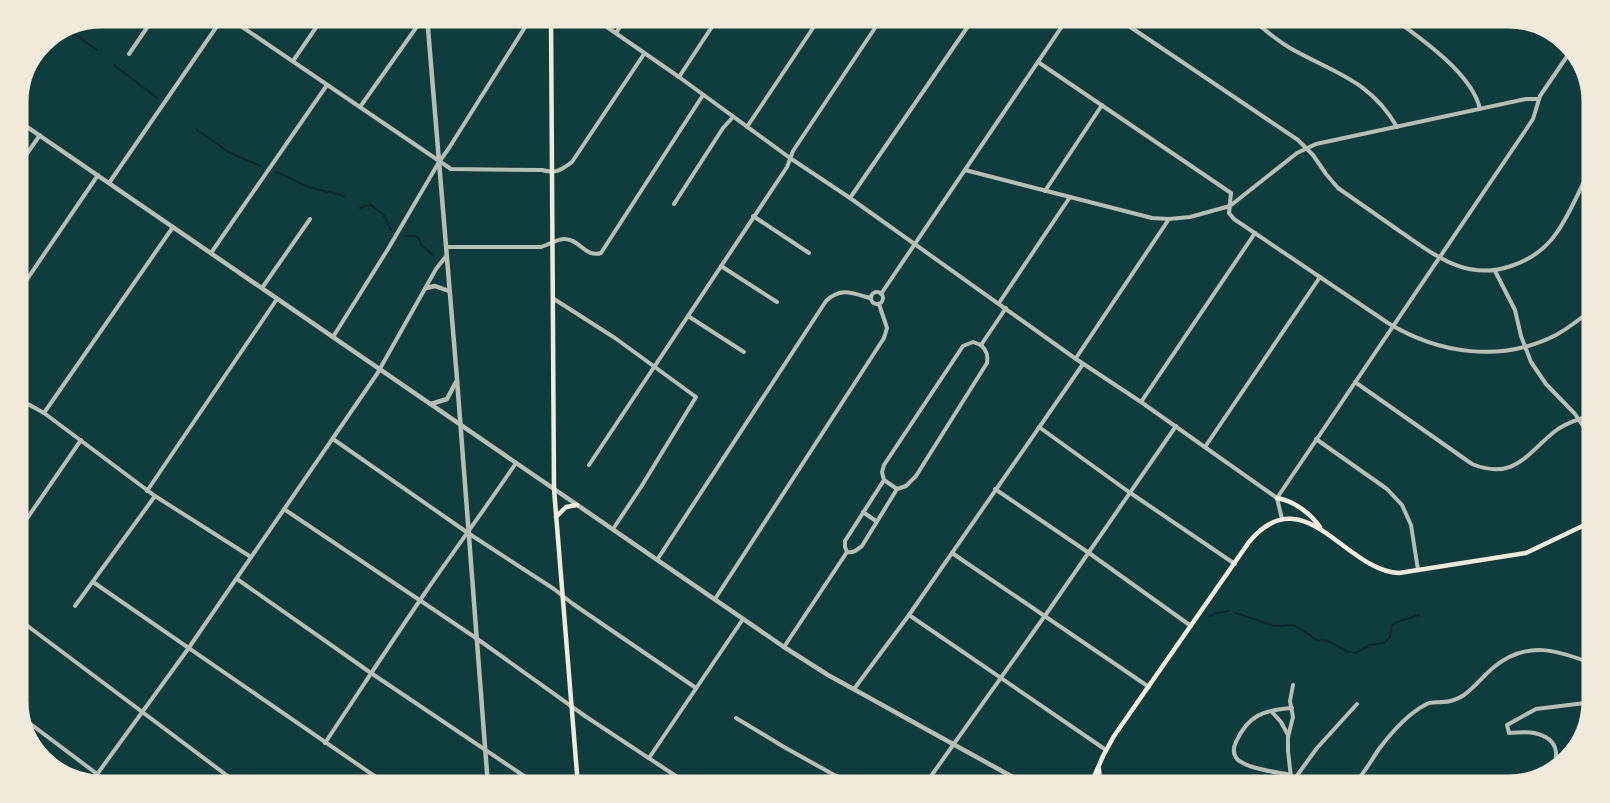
<svg xmlns="http://www.w3.org/2000/svg" width="1610" height="803" font-family="'Titillium Web',sans-serif">
<style>
.lines{fill:none;stroke-linecap:round;stroke-linejoin:round}
.stream{stroke:#0a2a2b;stroke-width:2}
.minor{stroke:#b8beb3;stroke-width:4}
.tertiary{stroke:#b8beb3;stroke-width:4.5}
.secondary{stroke:#f1e9da;stroke-width:4.5}
.rim{fill:none;stroke:#f1e9da;stroke-width:3}
</style>
<rect width="100%" height="100%" fill="#0f3d3e"/>
<g class="lines">
<!-- stream -->
<g class="stream">
<path d="M69,30L97,50"/>
<path d="M114,65L157,98"/>
<path d="M197,130L230,153L261,166"/>
<path d="M276,172C287,175 295,182 306,186C318,190 331,192 344,196"/>
<path d="M360,208L364,206L371,205L383,214L391,230"/>
<path d="M404,236H416L419,239L421,245L432,254"/>
<path d="M1236,613L1274,626L1293,625L1301,629L1317,640L1328,641L1348,652L1355,653L1370,645L1384,643L1390,637L1392,625L1397,622L1419,615"/>
<path d="M1210,616L1217,613L1229,611"/>
</g>
<!-- minor -->
<g class="minor">
<path d="M226,16L451,169L542,170C556,174 561,170 572,162L644,54"/>
<path d="M591,16L679,77L790,158L850,198L1076,359L1141,402L1277,498L1282,519"/>
<path d="M1114,16L1298,140L1313,155L1326,174L1338,188C1358,202 1378,216 1398,230C1434,254 1465,282 1511,266C1527,261 1541,252 1552,239C1568,219 1582,185 1593,162"/>
<path d="M1249,16C1262,28 1275,39 1290,48C1334,73 1370,80 1397,127"/>
<path d="M1390,16C1419,37 1472,73 1480,109"/>
<path d="M616,33L627,16"/>
<path d="M129,54L155,16"/>
<path d="M293,61L324,16"/>
<path d="M1038,62L1231,193L1229,213L1234,219L1388,323C1439,354 1501,363 1556,335C1569,328 1581,318 1593,309"/>
<path d="M679,77L719,16"/>
<path d="M360,107L418,25L422,16"/>
<path d="M747,127L821,16"/>
<path d="M17,168L40,135"/>
<path d="M965,170L1152,218L1169,219L1190,217L1230,206L1297,153L1316,144L1526,99H1539"/>
<path d="M109,183L224,16"/>
<path d="M1045,191L1102,105"/>
<path d="M850,198L975,16"/>
<path d="M674,204L723,128L733,117"/>
<path d="M753,216L809,253"/>
<path d="M446,247H541C548,245 559,238 565,239C579,239 586,258 601,253L703,95"/>
<path d="M211,253L327,85"/>
<path d="M721,266L777,302"/>
<path d="M1495,271L1515,310L1521,336L1531,362L1546,384L1575,414L1587,432L1593,448"/>
<path d="M262,288L310,219"/>
<circle cx="877" cy="298" r="6"/>
<path d="M17,294L98,175"/>
<path d="M881,294L1069,16"/>
<path d="M554,299L615,338L696,397L641,487L613,529"/>
<path d="M999,303L1070,197"/>
<path d="M688,316L744,352"/>
<path d="M333,337L388,249L439,162L449,148L532,16"/>
<path d="M981,345L1006,308"/>
<path d="M1076,358L1169,219"/>
<path d="M1355,382L1472,464C1516,482 1528,451 1558,429C1569,422 1581,418 1593,415"/>
<path d="M17,398L44,413L155,496L251,557"/>
<path d="M1141,402L1255,233"/>
<path d="M44,413L173,227"/>
<path d="M1039,427L1129,492L1235,564"/>
<path d="M333,439L468,533L554,589L573,604L696,688"/>
<path d="M1316,439L1387,489L1402,505L1411,525L1418,570"/>
<path d="M1205,447L1320,277"/>
<path d="M589,465L787,167L793,151L883,16"/>
<path d="M884,480L897,489"/>
<path d="M995,489L1089,553L1191,626"/>
<path d="M147,491L277,299"/>
<path d="M1277,498L1527,128L1533,119L1540,96L1572,49"/>
<path d="M284,509L476,638L585,716L691,786"/>
<path d="M863,512L876,521"/>
<path d="M17,533L81,440"/>
<path d="M847,552L845,547V541L884,480L882,472L884,465L963,346L973,342L981,345"/>
<path d="M847,552C854,553 857,550 862,546L897,489L906,486L916,476L987,363C988,355 987,351 981,345"/>
<path d="M952,553L1149,687"/>
<path d="M657,560L826,301C841,287 852,293 870,298"/>
<path d="M237,579L371,673L539,786"/>
<path d="M93,582L389,786"/>
<path d="M715,599L884,338L887,328L879,304"/>
<path d="M75,606L155,496"/>
<path d="M909,615L1106,750"/>
<path d="M17,618L241,786"/>
<path d="M784,647L847,552"/>
<path d="M854,689L909,615L1083,364"/>
<path d="M1272,712L1281,722L1288,735"/>
<path d="M20,716L113,786"/>
<path d="M736,718L784,747L854,786"/>
<path d="M325,743C359,692 392,641 427,590C456,548 487,506 516,463"/>
<path d="M649,758L743,619"/>
<path d="M1291,775C1277,772 1247,769 1237,759C1233,754 1233,748 1236,742C1248,715 1264,710 1292,708"/>
<path d="M1545,775C1563,759 1559,738 1534,733C1526,731 1518,733 1509,733L1507,725L1536,709L1593,702"/>
<path d="M1293,781L1317,748L1357,704"/>
<path d="M90,784L188,649L377,374L436,269L447,255"/>
<path d="M924,786L1049,610L1176,426"/>
<path d="M1292,786L1288,751V737L1293,717L1290,701L1293,685"/>
<path d="M1352,786C1363,776 1370,762 1379,749C1391,733 1406,715 1425,705C1431,701 1436,703 1442,702C1450,702 1458,699 1464,695C1475,687 1484,675 1494,667C1527,640 1558,650 1593,664"/>
</g>
<!-- tertiary -->
<g class="tertiary">
<path d="M427,16L457,379L488,786"/>
<path d="M17,120L784,647L828,675L1029,786"/>
<path d="M426,288L435,286L449,291"/>
<path d="M431,404L447,399L456,382"/>
</g>
<!-- secondary -->
<g class="secondary">
<path d="M551,16L554,489L578,786"/>
<path d="M1277,498C1294,501 1310,513 1320,527"/>
<path d="M556,517L566,507L577,505"/>
<path d="M1099,769L1100,786"/>
<path d="M1090,786L1103,756L1114,736L1249,542C1304,476 1345,571 1399,573L1526,553L1593,521"/>
</g>
</g>
<!-- crop -->
<path d="M0 0H1610V803H0ZM102 27H1508A75 75 0 0 1 1583 102V701A75 75 0 0 1 1508 776H102A75 75 0 0 1 27 701V102A75 75 0 0 1 102 27Z" fill="#f1e9da" fill-rule="evenodd"/>
<path class="rim" d="M102 27H1508A75 75 0 0 1 1583 102V701A75 75 0 0 1 1508 776H102A75 75 0 0 1 27 701V102A75 75 0 0 1 102 27Z"/>
</svg>
